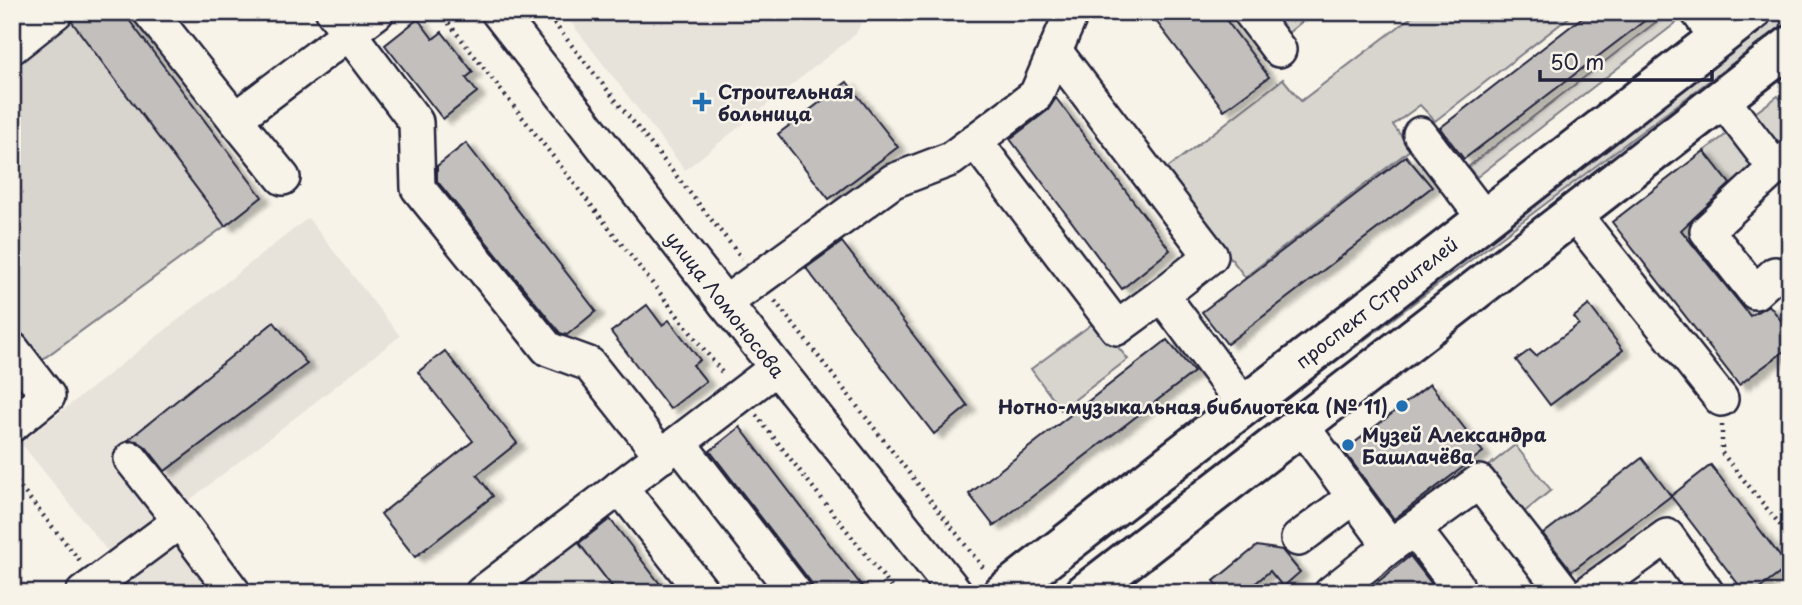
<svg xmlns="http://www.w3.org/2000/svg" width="1802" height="605" font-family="'Playpen Sans',sans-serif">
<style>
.built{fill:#e7e3db}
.green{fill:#d8d5cf;stroke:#7d7c85;stroke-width:2}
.building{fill:#c2bfbd;stroke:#22223b;stroke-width:2;filter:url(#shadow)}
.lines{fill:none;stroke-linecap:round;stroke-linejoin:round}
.minor-casing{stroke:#22223b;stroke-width:38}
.major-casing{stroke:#22223b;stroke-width:44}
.path{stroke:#22223b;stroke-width:4.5;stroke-dasharray:2 5;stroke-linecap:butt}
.minor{stroke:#f7f3e8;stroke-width:33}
.major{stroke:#f7f3e8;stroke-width:38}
.poi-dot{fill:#1f6fb2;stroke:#f7f3e8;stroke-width:2.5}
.labels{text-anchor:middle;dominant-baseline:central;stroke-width:5;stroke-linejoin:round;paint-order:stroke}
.poi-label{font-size:19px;font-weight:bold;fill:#22223b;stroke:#f7f3e8;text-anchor:start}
.street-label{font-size:19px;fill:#22223b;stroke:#f7f3e8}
</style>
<defs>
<filter id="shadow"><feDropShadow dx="8" dy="4.5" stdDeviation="2" flood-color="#0004"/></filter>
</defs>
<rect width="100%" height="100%" fill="#f7f3e8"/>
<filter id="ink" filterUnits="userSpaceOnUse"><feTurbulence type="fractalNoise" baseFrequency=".0143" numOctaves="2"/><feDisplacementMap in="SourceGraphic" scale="14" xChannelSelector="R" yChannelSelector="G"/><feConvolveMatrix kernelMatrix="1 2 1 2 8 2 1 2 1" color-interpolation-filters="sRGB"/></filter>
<g filter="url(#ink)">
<!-- built -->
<g class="built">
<path d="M563,12H866L856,34L685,170Z"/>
<path d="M308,218L400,336L114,559L21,443Z"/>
<path d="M179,541L219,593H110Z"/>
</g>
<!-- green -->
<g class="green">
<path d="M62,12H80L225,226L36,364L12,332V52Z"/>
<path d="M1265,12H1314L1283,37Z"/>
<path d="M1418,12H1576L1435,121L1420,105L1393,125L1411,149L1245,277L1165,170L1283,79L1301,101Z"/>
<path d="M1669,12H1681L1685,16L1477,177L1468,167Z"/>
<path d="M1762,12H1790V20L1028,593Z"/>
<path d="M1778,96L1790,111V143L1734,189L1704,151Z"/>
<path d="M1096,321L1128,359L1061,410L1031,369Z"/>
<path d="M1515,445L1551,490L1517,518L1481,472Z"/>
<path d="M575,539L617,593H507Z"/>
</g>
<!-- building -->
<g class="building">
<path d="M75,12H123L262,197L225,226L72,22Z"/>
<path d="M1149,12H1220L1269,77L1224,110Z"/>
<path d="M1589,12H1656L1464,159L1440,128Z"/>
<path d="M418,19L433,39L442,32L473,72L466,78L477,92L443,119L385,45Z"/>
<path d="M847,82L898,147L829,199L778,134Z"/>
<path d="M1056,98L1170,250L1122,289L1010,139L1048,110Z"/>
<path d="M466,143L596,311L567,335L560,333L437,181V166Z"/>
<path d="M1704,151L1730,184L1681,230L1750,316L1769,305L1790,332V347L1739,385L1612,222Z"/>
<path d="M1406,156L1432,187L1227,344L1202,312Z"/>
<path d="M842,242L968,406L934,434L806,268Z"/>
<path d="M647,305L662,325L669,320L700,360L693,365L706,381L670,409L611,332Z"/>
<path d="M1589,305L1623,350L1550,405L1516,360L1530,350L1536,356L1579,324L1574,317Z"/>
<path d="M274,322L307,364L165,471L146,447L137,441L128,440Z"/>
<path d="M1167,340L1194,372L994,526L969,494Z"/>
<path d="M445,351L517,443L477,475L493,496L415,557L381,514L473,441L418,372Z"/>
<path d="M1430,384L1483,452L1394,519L1344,451Z"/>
<path d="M740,427L867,593H814L810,581L710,451Z"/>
<path d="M1642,458L1671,496L1572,571L1543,534Z"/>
<path d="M1711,465L1788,567L1754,593H1745L1671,496Z"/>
<path d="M610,519L667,593H617L579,543Z"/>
<path d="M1257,546L1282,550L1300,572L1283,587L1270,571L1244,593H1224L1214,581Z"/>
<path d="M1410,556L1431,583L1429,593H1364Z"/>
</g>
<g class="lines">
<!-- minor casing -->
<g class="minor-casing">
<g id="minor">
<path d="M150,12L235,119L377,12"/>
<path d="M333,12L416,122L418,188L548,349L589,364L662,456"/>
<path d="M498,12L725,303L956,593"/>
<path d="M1250,12L1279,50"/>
<path d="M1698,12L1717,38"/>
<path d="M12,47L56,12"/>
<path d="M1055,51L1211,256L1162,295L1244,405"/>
<path d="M1722,99L1775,168L1790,157"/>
<path d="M235,119L283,178"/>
<path d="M1420,134L1484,218"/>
<path d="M975,141L1117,328L1162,295"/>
<path d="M1574,214L1721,399"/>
<path d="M1775,274L1755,292L1707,231L1775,168"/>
<path d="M725,303L893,181L951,159L1036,95L1072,12"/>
<path d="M12,349L48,396L12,425"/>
<path d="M1301,425L1390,546"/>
<path d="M679,443L795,593"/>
<path d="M131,459L180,521"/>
<path d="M620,487L703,593"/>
<path d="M1414,529L1456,584L1448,591"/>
<path d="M1298,539L1354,497"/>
<path d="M83,593L180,521L234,593"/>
<path d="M482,593L776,368"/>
<path d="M1331,593L1390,546L1479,482L1565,593"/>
<path d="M1588,593L1667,536L1707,593"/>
</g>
</g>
<!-- major casing -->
<g class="major-casing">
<g id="major">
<path d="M1003,593L1751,12"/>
<path d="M1085,593L1790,46"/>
</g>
</g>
<!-- path -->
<g class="path">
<path d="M440,12L724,375"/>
<path d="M545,12L742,258"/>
<path d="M775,301L985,570"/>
<path d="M756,415L896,593"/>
<path d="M1722,425V453L1790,537"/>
<path d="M12,477L81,562"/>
</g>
<!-- minor -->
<use href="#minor" class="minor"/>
<!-- major -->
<use href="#major" class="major"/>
</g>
</g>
<!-- markers -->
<g class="poi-dot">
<path d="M698.5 91.5h7v7h7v7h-7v7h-7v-7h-7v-7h7z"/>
<circle cx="1402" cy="406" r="7"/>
<circle cx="1348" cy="445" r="7"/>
</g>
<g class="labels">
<!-- poi labels -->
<g class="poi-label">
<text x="718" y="91">Строительная<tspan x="718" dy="22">больница</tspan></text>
<text x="1388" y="406" text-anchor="end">Нотно-музыкальная библиотека (№ 11)</text>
<text x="1362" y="434">Музей Александра<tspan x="1362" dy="22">Башлачёва</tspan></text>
</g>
<!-- street labels -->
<g class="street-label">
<text transform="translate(1376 302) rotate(-38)">проспект Строителей</text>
<text transform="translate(726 304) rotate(52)">улица Ломоносова</text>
</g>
</g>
<!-- margin -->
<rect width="1802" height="605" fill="none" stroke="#f7f3e8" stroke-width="42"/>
<rect x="21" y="21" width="1760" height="563" fill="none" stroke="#22223b" stroke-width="2.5" filter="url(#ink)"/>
<!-- scale -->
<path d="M1540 70v10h172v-10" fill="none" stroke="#22223b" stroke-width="3.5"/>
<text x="1550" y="70" font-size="21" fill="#22223b" stroke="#f7f3e8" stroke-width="5" paint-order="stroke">50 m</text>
</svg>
